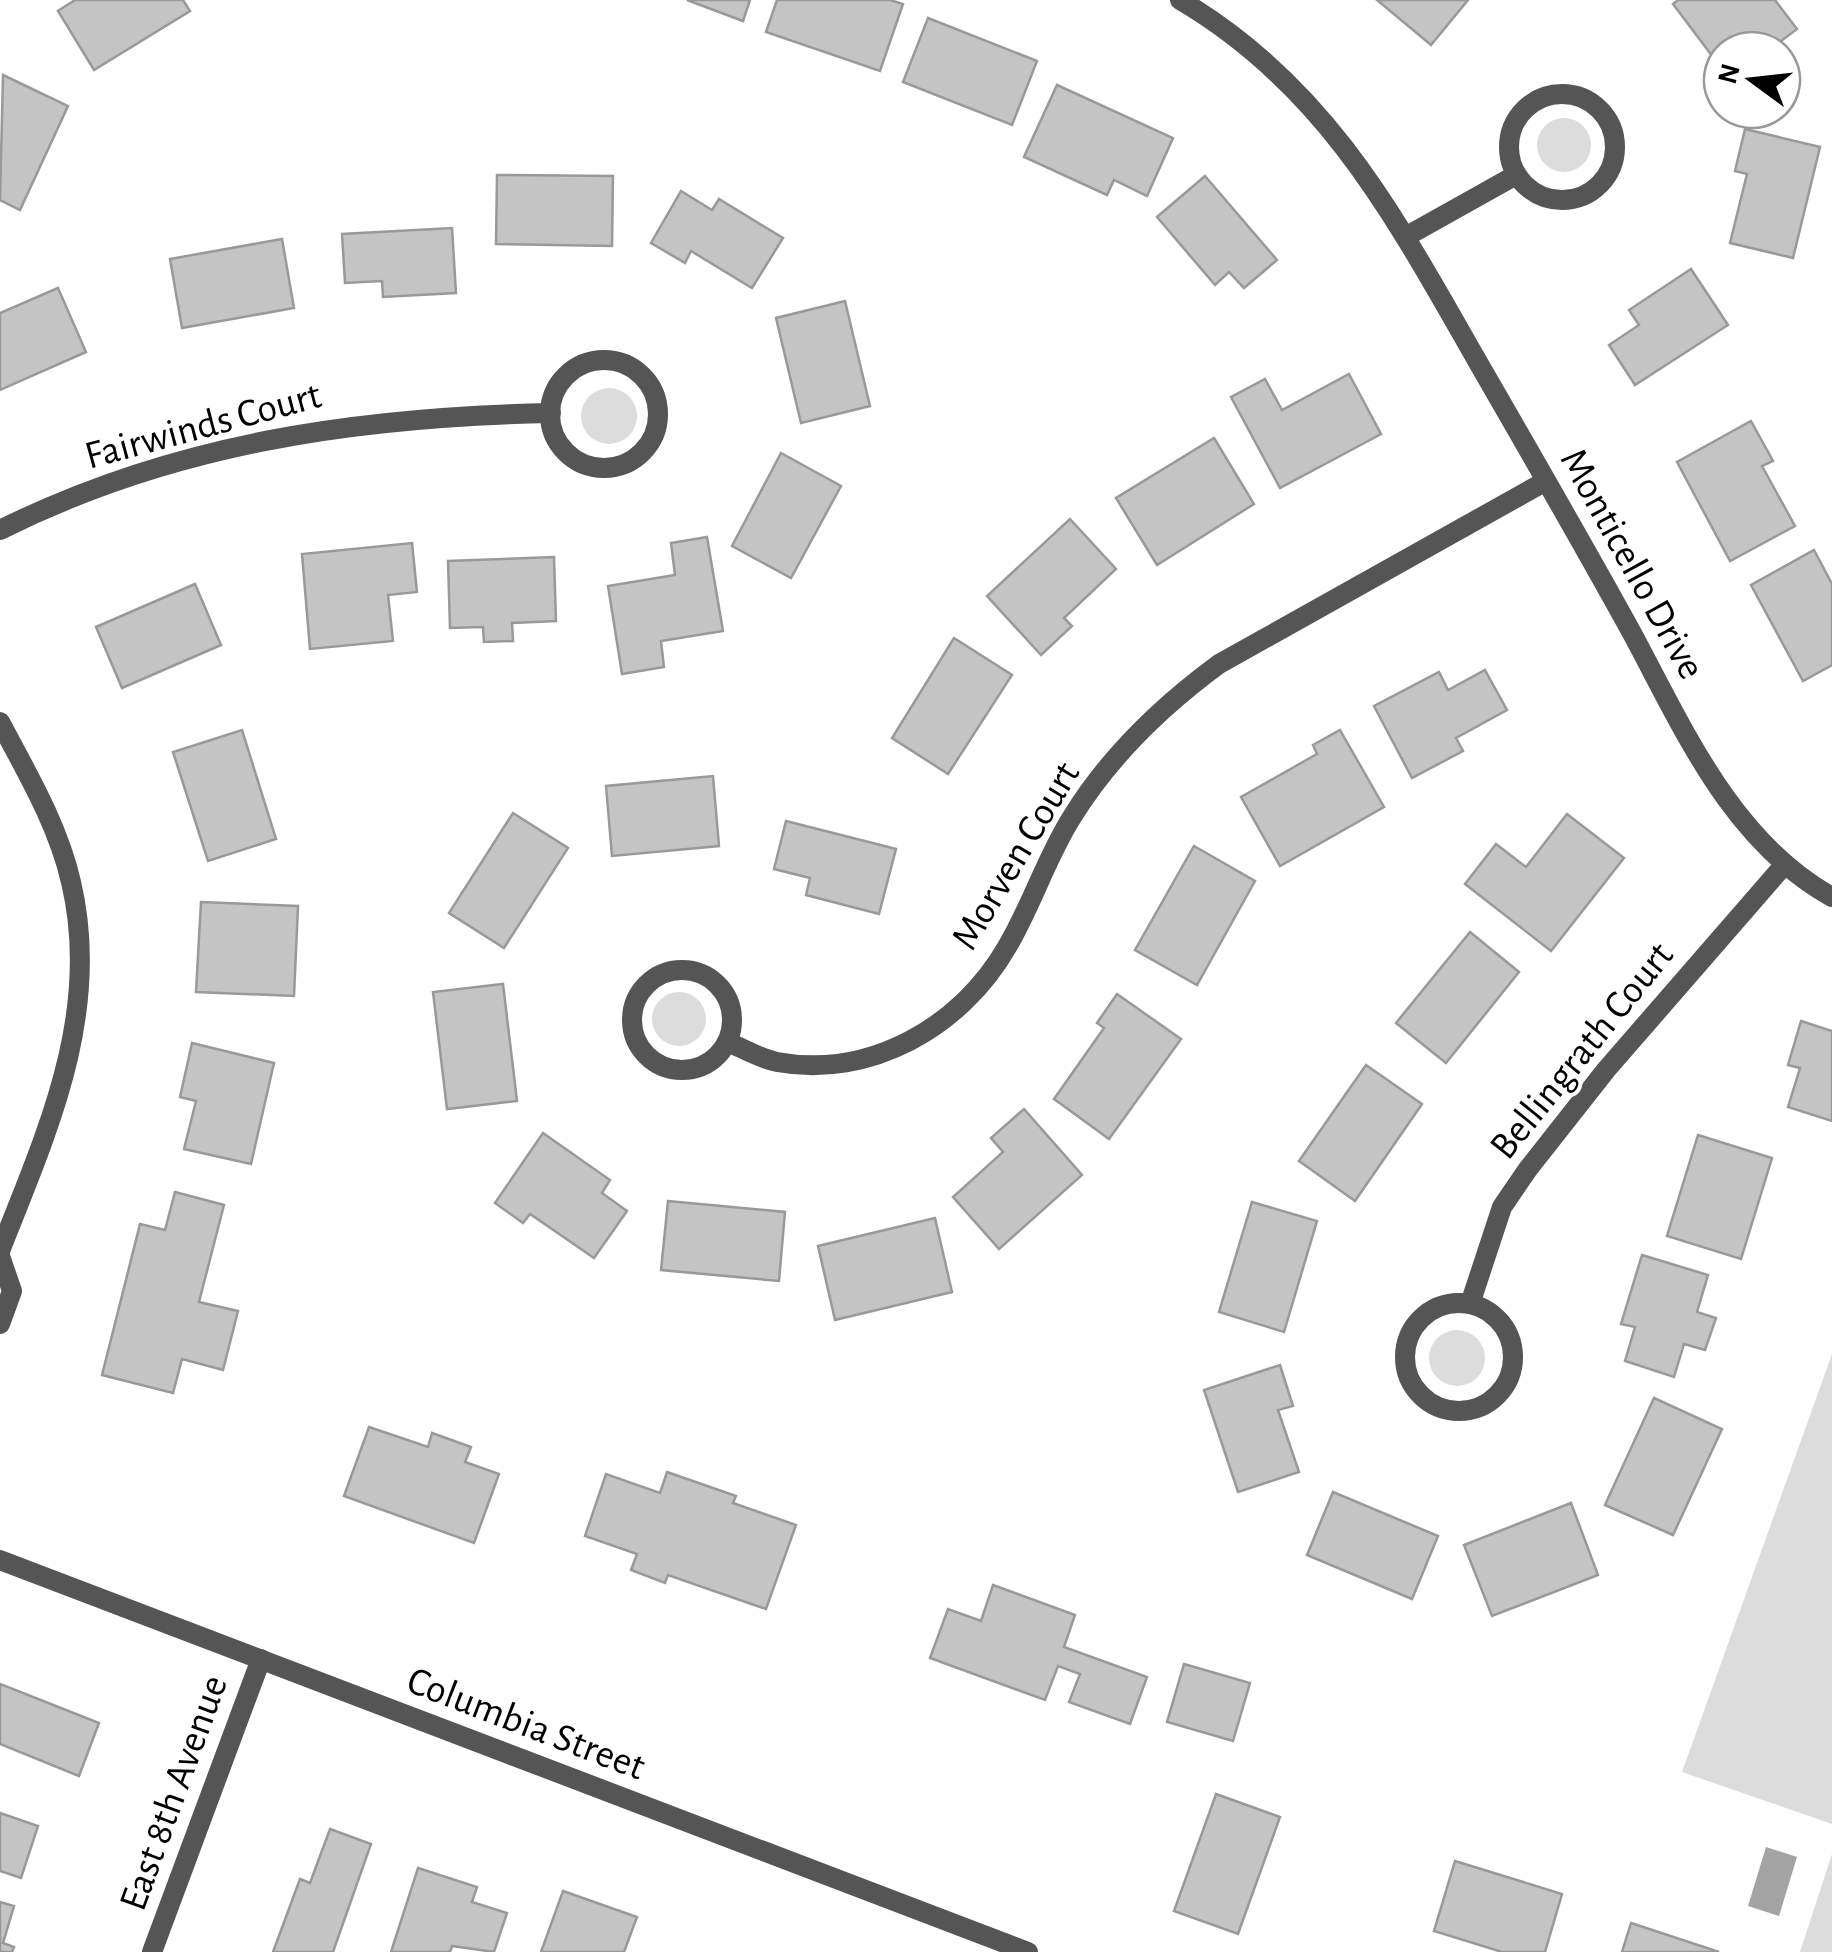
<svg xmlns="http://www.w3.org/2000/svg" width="1832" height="1952" font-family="'Alegreya Sans',sans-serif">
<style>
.green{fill:#dcdcdc}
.water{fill:#a3a3a3}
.building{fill:#c4c4c4;stroke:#999;stroke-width:2.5}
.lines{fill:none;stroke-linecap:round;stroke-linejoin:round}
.street{stroke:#555;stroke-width:20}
.labels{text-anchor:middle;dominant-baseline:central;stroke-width:8;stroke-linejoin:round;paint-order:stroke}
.street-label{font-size:40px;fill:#000;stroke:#fff}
</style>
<rect width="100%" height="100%" fill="#fff"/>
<!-- green -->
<g class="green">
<circle cx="1564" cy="145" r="27"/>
<circle cx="609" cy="416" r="28"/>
<circle cx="679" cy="1019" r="27"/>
<circle cx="1457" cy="1358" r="28"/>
<path d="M1832,1354V1824L1682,1772Z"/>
<path d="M1832,1854V1952H1800Z"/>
</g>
<!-- water -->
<path class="water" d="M1766,1847L1797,1857L1779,1916L1748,1906Z"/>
<!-- building -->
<g class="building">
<path d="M75,0H183L190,11L94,70L58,11Z"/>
<path d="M687,0H750L743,21Z"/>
<path d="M777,0H890L903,4L880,71L766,32Z"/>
<path d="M1377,0H1468L1431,45Z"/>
<path d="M1678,0H1775L1797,29L1769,50H1722V69L1673,4Z"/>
<path d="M928,18L1037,61L1012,125L903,82Z"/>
<path d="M3,75L68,106L20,210L0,200Z"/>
<path d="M1057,85L1173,138L1147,196L1114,180L1107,195L1024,157Z"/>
<path d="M1745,129L1820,147L1793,258L1730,243L1747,174L1735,171Z"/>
<path d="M497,175L613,176L612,246L496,244Z"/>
<path d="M1205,176L1277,260L1244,288L1229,272L1215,285L1157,217Z"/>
<path d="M681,191L712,210L719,199L783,238L752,288L691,251L685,263L651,243Z"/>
<path d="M452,228L456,293L383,297L382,281L345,283L342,234Z"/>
<path d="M282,239L294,308L182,328L170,259Z"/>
<path d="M1691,269L1728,325L1635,385L1609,345L1639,325L1629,310Z"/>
<path d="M58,288L86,352L0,390V313Z"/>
<path d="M845,301L870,406L801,423L776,318Z"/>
<path d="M1349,374L1381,434L1280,488L1231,397L1265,379L1282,410Z"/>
<path d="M1751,421L1773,461L1762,466L1795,526L1730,561L1677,462Z"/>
<path d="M1214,438L1254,504L1157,565L1116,498Z"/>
<path d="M781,453L841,486L791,578L732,546Z"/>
<path d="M1070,519L1116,569L1064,618L1072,626L1041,655L987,596Z"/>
<path d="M707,537L723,631L661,641L664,667L622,674L608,586L675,575L671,543Z"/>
<path d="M412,543L417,592L388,595L393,641L310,649L302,554Z"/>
<path d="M1814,550L1832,584V665L1803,681L1751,585Z"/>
<path d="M554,557L556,621L512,623L513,641L484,642L483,627L450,628L448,561Z"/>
<path d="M195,584L221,645L122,688L96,627Z"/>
<path d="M954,638L1012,675L948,774L892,738Z"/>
<path d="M1485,670L1507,710L1456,738L1463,751L1412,778L1374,706L1439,672L1448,690Z"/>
<path d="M242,730L276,839L208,861L173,752Z"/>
<path d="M1340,730L1384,807L1280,866L1241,797L1317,754L1313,745Z"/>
<path d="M713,776L719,846L612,856L606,786Z"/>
<path d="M513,813L568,848L504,948L449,913Z"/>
<path d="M1567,814L1624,858L1551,951L1465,884L1496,844L1526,867Z"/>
<path d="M786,821L896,849L879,914L806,895L810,878L774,869Z"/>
<path d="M1194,846L1255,881L1197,985L1135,950Z"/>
<path d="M201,902L298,906L294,996L196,992Z"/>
<path d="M1470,932L1519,972L1446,1063L1396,1023Z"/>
<path d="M503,984L517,1101L447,1109L433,992Z"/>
<path d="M1117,994L1181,1039L1109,1139L1054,1099L1104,1028L1097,1023Z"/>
<path d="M1801,1021L1832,1031V1121L1788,1107L1800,1068L1788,1065Z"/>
<path d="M192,1043L274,1063L251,1164L184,1149L196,1101L180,1097Z"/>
<path d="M1366,1065L1422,1104L1355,1201L1299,1161Z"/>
<path d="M1024,1109L1082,1175L999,1249L953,1197L1003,1152L991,1138Z"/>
<path d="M543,1133L610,1180L602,1193L627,1211L594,1258L530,1214L523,1223L495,1203Z"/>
<path d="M1698,1135L1772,1158L1741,1259L1667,1236Z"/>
<path d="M175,1192L224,1205L199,1302L238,1311L223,1370L182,1359L173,1393L102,1375L140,1224L165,1230Z"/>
<path d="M668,1201L785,1212L779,1281L661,1270Z"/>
<path d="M1252,1202L1317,1221L1284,1332L1219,1312Z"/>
<path d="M935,1218L952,1292L835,1320L818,1246Z"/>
<path d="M1642,1255L1708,1275L1697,1312L1716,1318L1705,1350L1684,1344L1674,1377L1625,1361L1635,1327L1621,1324Z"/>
<path d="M1280,1365L1293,1406L1278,1410L1299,1472L1238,1492L1204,1390Z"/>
<path d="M1654,1398L1722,1429L1673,1535L1605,1505Z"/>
<path d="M369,1427L428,1447L432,1433L471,1447L465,1462L499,1474L474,1543L344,1496Z"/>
<path d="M667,1472L736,1496L733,1503L796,1525L766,1609L668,1575L665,1583L631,1570L637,1554L585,1536L606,1474L660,1493Z"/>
<path d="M1333,1492L1438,1536L1412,1599L1307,1555Z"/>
<path d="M1571,1503L1598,1575L1492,1616L1464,1545Z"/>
<path d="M993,1585L1075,1615L1064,1647L1147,1677L1130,1724L1069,1702L1080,1674L1058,1666L1045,1700L930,1658L948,1609L981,1621Z"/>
<path d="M1184,1664L1250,1683L1233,1741L1167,1722Z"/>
<path d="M0,1684L99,1723L79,1776L0,1744Z"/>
<path d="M1216,1794L1280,1817L1238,1934L1174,1911Z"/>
<path d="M0,1813L38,1826L21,1878L0,1871Z"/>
<path d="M330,1829L371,1844L333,1952H273L300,1879L310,1883Z"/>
<path d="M1455,1861L1562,1894L1545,1952H1502L1434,1931Z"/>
<path d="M418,1868L477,1887L472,1902L507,1913L494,1952L452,1946L450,1952H391Z"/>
<path d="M563,1891L637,1917L624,1952H541Z"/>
<path d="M0,1902L14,1906L3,1943L14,1947L12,1952H0Z"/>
<path d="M1631,1923L1719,1952H1622Z"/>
</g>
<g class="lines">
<!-- street -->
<g class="street">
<path d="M1180,0C1328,87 1397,221 1479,364C1531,454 1583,544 1633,635C1685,732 1732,841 1832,897"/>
<circle cx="1562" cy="147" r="53"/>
<path d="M1407,236L1516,175"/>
<circle cx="604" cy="414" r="54"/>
<path d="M0,530C174,443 358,417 551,413"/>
<path d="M0,722C27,773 58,825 71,882C102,1013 47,1132 0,1251"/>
<circle cx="682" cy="1020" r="50"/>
<path d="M728,1042C744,1049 761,1059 777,1062C870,1079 961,1027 1007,947C1032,905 1046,858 1072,817C1109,757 1162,706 1219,664L1546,481"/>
<path d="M0,1256L12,1291L0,1324"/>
<circle cx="1459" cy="1357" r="54"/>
<path d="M1470,1304L1502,1207L1528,1169L1606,1070L1785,864"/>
<path d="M0,1560L1028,1952"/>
<path d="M152,1952L261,1659"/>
</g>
</g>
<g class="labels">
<!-- street labels -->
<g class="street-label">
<text transform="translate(203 426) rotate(-15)">Fairwinds Court</text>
<text transform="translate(1632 564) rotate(61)">Monticello Drive</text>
<text transform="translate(1016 856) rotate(-59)">Morven Court</text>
<text transform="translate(1582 1051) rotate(-51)">Bellingrath Court</text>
<text transform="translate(526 1724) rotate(21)">Columbia Street</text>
<text transform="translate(174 1793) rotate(-70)">East 8th Avenue</text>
</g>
</g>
<!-- north arrow -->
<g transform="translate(1752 80) rotate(285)"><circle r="48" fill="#ffffff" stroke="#999999" stroke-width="2.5"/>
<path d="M0-8L18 38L0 25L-18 38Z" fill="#000000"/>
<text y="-15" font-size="28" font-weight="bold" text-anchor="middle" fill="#000000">N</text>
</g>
</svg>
